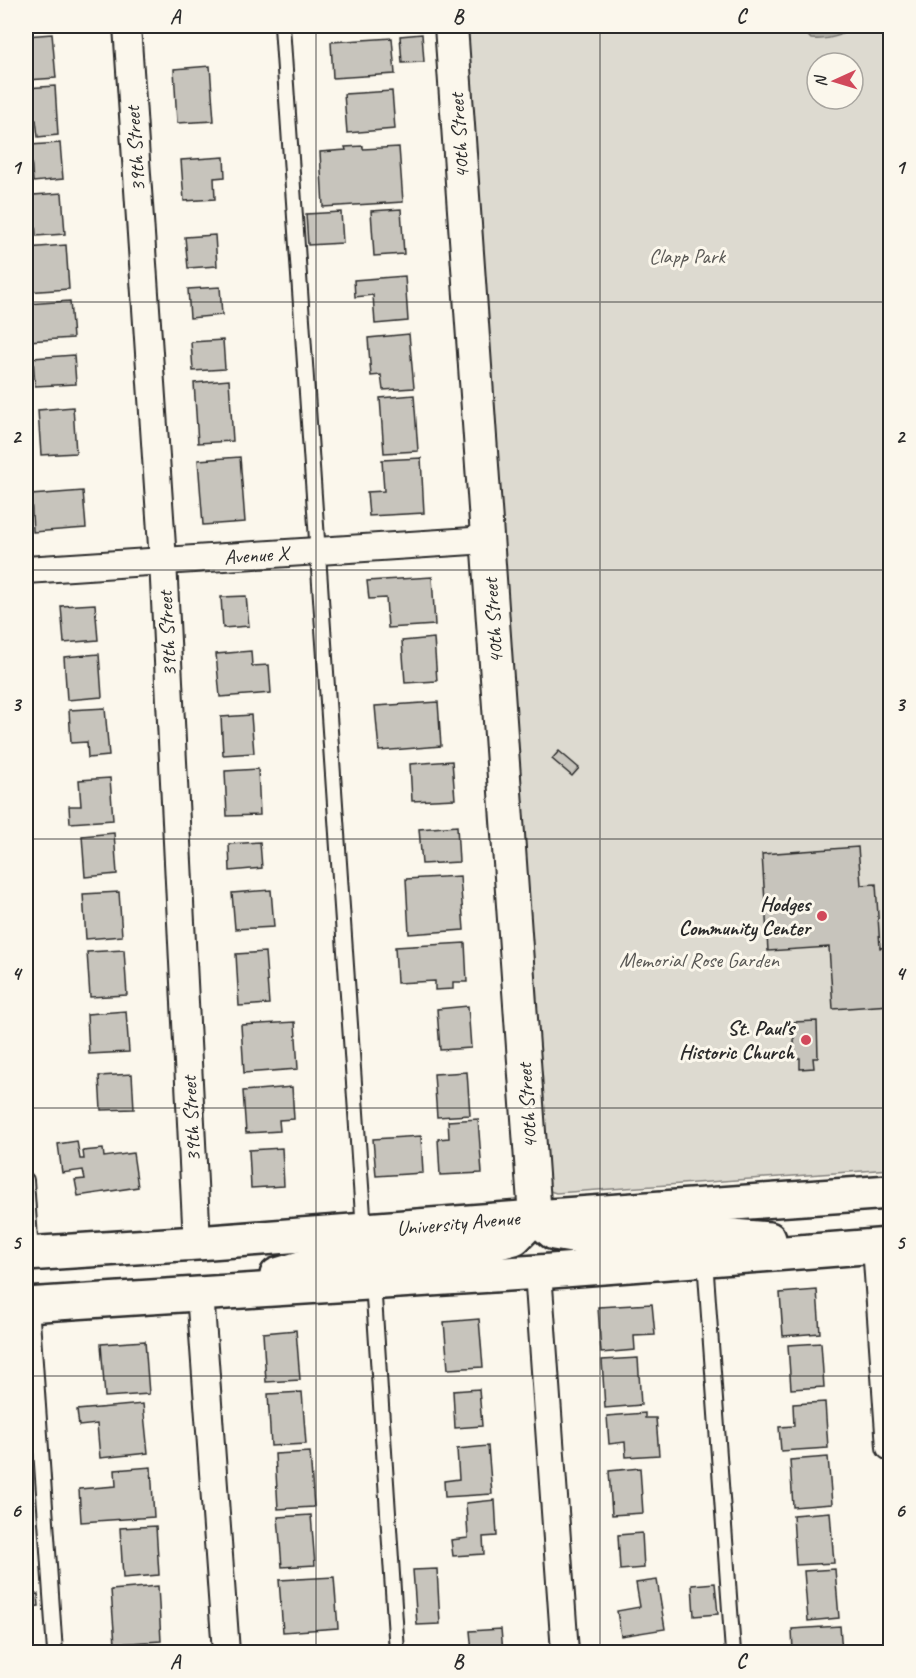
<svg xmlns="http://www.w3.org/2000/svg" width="916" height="1678" font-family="Caveat,sans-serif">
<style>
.green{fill:#dddad0;stroke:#84827e;stroke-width:1.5;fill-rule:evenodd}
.water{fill:#b1afa7;stroke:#7b7a75;stroke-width:1.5}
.building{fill:#c7c4bc;stroke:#2b2b2b;stroke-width:1.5}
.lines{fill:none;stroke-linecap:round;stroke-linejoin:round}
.service-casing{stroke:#2b2b2b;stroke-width:18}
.minor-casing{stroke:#2b2b2b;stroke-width:30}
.tertiary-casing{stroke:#2b2b2b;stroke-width:36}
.secondary-casing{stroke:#2b2b2b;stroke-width:38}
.service{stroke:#fbf7ec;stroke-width:14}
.minor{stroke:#fbf7ec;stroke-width:26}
.tertiary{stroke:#fbf7ec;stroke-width:32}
.secondary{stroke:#fbf7ec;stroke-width:33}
.grid{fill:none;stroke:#2b2b2b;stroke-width:1.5;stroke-opacity:0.55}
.poi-dot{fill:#d1495b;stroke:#fbf7ec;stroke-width:2}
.labels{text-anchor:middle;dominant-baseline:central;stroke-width:6;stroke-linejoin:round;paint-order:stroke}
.street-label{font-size:21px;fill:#2b2b2b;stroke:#fbf7ec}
.park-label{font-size:21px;fill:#585754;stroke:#fbf7ec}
.poi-label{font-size:21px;font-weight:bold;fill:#2b2b2b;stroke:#fbf7ec;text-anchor:end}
.neatline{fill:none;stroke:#2b2b2b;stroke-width:2}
.grid-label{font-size:20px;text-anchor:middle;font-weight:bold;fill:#2b2b2b}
</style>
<rect width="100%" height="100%" fill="#fbf7ec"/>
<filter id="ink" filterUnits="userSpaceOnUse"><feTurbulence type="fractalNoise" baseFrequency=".0167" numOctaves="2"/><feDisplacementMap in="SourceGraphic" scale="12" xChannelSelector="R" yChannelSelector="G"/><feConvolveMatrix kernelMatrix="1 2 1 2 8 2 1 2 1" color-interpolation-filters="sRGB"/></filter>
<g filter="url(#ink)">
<!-- green -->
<path class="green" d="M466,26H890V1169L556,1193L550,1191L548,1188ZM817,63H853V99H817Z"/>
<!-- water -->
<path class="water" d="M799,26H857C842,35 829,41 811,39Z"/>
<!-- building -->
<g class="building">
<path d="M52,34L56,78L28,80L26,36Z"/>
<path d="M422,34L424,62L402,63L400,36Z"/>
<path d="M392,38L395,74L333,78L331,42Z"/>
<path d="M210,66L214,121L177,123L174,69Z"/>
<path d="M55,86L58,135L38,137L36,120L26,121V88Z"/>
<path d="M392,91L395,129L347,133L344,94Z"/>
<path d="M60,143L63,179L33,182L30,145Z"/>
<path d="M363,146V149L399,147L403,202L323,207L320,152L346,150L345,147Z"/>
<path d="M224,157L225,177L214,178L215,199L184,201L181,160Z"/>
<path d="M62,193L65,234L36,236L33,195Z"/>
<path d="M401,209L404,254L374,256L371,211Z"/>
<path d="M341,212L343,243L308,245L306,214Z"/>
<path d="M215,235L217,266L188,268L185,237Z"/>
<path d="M66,245L69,289L26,292V248Z"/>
<path d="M405,276L408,321L375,324L373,295L355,297L354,280Z"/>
<path d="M220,287L222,315L190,318L188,289Z"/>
<path d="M70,301L73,338L28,341L26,304Z"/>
<path d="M409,334L414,388L383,390L381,375L371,376L368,338Z"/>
<path d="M223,340L225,369L193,371L191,342Z"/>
<path d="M74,355L76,384L35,386L33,358Z"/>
<path d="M229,380L233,441L198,443L194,383Z"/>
<path d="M414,395L418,451L384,453L380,398Z"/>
<path d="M73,407L76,453L41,455L38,410Z"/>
<path d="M240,457L245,522L203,525L198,460Z"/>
<path d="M421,458L424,513L369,516L367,492L384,491L382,460Z"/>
<path d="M83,491L86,528L33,532L31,495Z"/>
<path d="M432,577L435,625L388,628L386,598L369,599L367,581Z"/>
<path d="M246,596L249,626L223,628L221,597Z"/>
<path d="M95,604L98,640L64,643L61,606Z"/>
<path d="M434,638L437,681L405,683L402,641Z"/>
<path d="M251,651L252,666L269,665L271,693L220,697L216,654Z"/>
<path d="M99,654L102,697L67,700L64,657Z"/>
<path d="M438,702L441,746L379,751L375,706Z"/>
<path d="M105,708L109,756L88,758L87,742L71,743L69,710Z"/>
<path d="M251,715L254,753L223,755L221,717Z"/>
<path d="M559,751L579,768L572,776L552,759Z"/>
<path d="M452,761L455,799L412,801L410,764Z"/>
<path d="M258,769L260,815L227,816L225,771Z"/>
<path d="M110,778L113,820L70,823L69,806H81L79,780Z"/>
<path d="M457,826L459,862L422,864L419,829Z"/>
<path d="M114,833L117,874L85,877L82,836Z"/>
<path d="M260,842L262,868L230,871L229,844Z"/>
<path d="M858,847L861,885L876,884L880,948L890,947V1005L833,1009L829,947L768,951L762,854Z"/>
<path d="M460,876L464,930L409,934L406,879Z"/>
<path d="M271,890L274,927L235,929L232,893Z"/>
<path d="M119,892L122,936L86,939L83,894Z"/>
<path d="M465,943L467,982H453V989L435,990V981L397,983L395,947Z"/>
<path d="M124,950L127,995L90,997L87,952Z"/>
<path d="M265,952L269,1004L239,1006L236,954Z"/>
<path d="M468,1006L471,1048L440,1050L437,1009Z"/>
<path d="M126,1011L129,1052L89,1054L87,1014Z"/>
<path d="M817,1021L818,1058H813L814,1068L800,1069V1058H795L793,1022Z"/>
<path d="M295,1022L298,1069L244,1073L241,1025Z"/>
<path d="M467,1072L470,1115L437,1117L434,1074Z"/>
<path d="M132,1074L134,1109L101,1110L99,1076Z"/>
<path d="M292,1087L294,1119L279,1120L280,1131L246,1133L243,1091Z"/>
<path d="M478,1119L482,1173L440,1175L438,1139L449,1138L448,1121Z"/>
<path d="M421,1136L423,1173L376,1176L373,1139Z"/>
<path d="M77,1141L80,1159H84L83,1151L103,1149L104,1157L133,1153L138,1187L78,1196L75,1180L85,1179L83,1170L62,1173L58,1144Z"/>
<path d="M282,1148L284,1186L251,1188L249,1150Z"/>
<path d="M817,1290L820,1333L783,1336L780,1293Z"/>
<path d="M652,1304L655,1335L634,1336L635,1350L601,1353L598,1307Z"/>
<path d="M479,1319L483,1367L448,1369L444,1322Z"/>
<path d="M296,1330L300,1380L266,1382L263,1333Z"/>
<path d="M145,1341L149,1394L105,1397L101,1344Z"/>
<path d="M821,1343L824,1387L791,1389L788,1345Z"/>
<path d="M638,1358L641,1405L605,1408L602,1360Z"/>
<path d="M479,1389L482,1426L455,1428L453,1391Z"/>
<path d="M302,1392L306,1444L271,1446L268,1394Z"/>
<path d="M825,1402L828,1448L781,1451L779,1427L794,1426L793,1404Z"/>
<path d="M143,1404L148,1453L100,1458L97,1424L79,1426L77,1410Z"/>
<path d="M645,1413V1418H656L659,1455L626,1457L625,1442L609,1444L607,1416Z"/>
<path d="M488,1446L492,1494L445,1497L444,1481L459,1479L457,1449Z"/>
<path d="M310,1452L314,1507L278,1509L275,1454Z"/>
<path d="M828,1457L832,1504L793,1507L790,1460Z"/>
<path d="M151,1467L154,1517L81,1522L79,1489L116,1486L115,1470Z"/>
<path d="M640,1468L643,1513L612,1515L609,1471Z"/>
<path d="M495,1500L497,1536L483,1537L484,1554L453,1556L451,1540L468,1538L466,1503Z"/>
<path d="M830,1512L834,1563L796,1565L793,1515Z"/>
<path d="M311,1515L315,1565L282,1567L278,1517Z"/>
<path d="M156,1526L159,1575L123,1578L120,1528Z"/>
<path d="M642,1533L644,1568L620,1570L618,1535Z"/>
<path d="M437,1569L440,1624L417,1625L413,1570Z"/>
<path d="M835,1569L839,1618L808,1621L804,1571Z"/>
<path d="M334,1577L338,1628L283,1632L279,1580Z"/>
<path d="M657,1580L665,1629L621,1636L617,1611L640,1607L636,1583Z"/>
<path d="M715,1583L718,1614L694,1616L692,1585Z"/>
<path d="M158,1586L161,1641L115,1644L111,1590Z"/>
<path d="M38,1594L39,1606L26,1607V1595Z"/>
<path d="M840,1626L842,1652H793L792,1629Z"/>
<path d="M501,1629L503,1652H472L470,1631Z"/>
<path d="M661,1647V1652H625V1649Z"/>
<path d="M313,1648V1652H276V1650Z"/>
</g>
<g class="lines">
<!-- service casing -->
<g class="service-casing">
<g id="service">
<path d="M282,26L364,1230"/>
<path d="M26,1180L31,1254"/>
<path d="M705,1260L733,1652"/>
<path d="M373,1282L397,1652"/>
<path d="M31,1305L55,1652"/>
</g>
</g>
<!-- minor casing -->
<g class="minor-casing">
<g id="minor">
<path d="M127,26L163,561L197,1243"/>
<path d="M26,570L487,540"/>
<path d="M876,1246L890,1447"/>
<path d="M538,1272L565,1652"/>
<path d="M200,1293L226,1652"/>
</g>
</g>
<!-- tertiary casing -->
<g class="tertiary-casing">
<path id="tertiary" d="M451,26L535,1217"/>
</g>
<!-- secondary casing -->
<g class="secondary-casing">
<g id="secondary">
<path d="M26,1254L197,1243L535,1217L890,1192"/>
<path d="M277,1275L334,1258L480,1247L514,1238L535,1217L554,1233L596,1240L707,1234L769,1239"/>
<path d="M26,1305L538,1272L890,1245"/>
</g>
</g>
<!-- service -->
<use href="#service" class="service"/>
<!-- minor -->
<use href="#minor" class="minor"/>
<!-- tertiary -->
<use href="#tertiary" class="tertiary"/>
<!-- secondary -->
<use href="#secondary" class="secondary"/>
</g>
</g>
<!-- grid -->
<path class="grid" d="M316,26V1652M600,26V1652M26,302H890M26,570H890M26,839H890M26,1108H890M26,1376H890"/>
<!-- markers -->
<g class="poi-dot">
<circle cx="822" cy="916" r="6"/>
<circle cx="806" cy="1040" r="6"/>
</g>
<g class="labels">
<!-- street labels -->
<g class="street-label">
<text transform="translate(459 136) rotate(-94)">40th Street</text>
<text transform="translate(135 149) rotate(-94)">39th Street</text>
<text transform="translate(256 555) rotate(-4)">Avenue X</text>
<text transform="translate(493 621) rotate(-94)">40th Street</text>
<text transform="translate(167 634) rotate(-93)">39th Street</text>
<text transform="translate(527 1106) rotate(-94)">40th Street</text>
<text transform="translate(191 1119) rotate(-93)">39th Street</text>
<text transform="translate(458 1223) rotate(-5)">University Avenue</text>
</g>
<!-- park labels -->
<g class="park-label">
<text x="687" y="256">Clapp Park</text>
<text x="699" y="960">Memorial Rose Garden</text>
</g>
<!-- poi labels -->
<g class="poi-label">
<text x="810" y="904">Hodges<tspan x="810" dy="24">Community Center</tspan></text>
<text x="794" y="1028">St. Paul's<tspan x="794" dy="24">Historic Church</tspan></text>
</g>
</g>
<!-- margin -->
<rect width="916" height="1678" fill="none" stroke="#fbf7ec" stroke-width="66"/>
<!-- north arrow -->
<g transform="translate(835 81) rotate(266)"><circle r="28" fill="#fbf7ec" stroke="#a8a59f" stroke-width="1.5"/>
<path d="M0-4.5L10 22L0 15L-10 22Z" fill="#d1495b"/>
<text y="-9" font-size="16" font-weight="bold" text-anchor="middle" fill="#2b2b2b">N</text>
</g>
<rect x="33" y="33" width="850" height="1612" class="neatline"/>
<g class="grid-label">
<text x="175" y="23">A</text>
<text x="458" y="23">B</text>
<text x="741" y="23">C</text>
<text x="16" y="174">1</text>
<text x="900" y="174">1</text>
<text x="16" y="443">2</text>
<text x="900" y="443">2</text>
<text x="16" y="711">3</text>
<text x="900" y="711">3</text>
<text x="16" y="980">4</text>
<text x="900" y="980">4</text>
<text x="16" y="1249">5</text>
<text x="900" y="1249">5</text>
<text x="16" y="1517">6</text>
<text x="900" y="1517">6</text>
<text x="175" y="1668">A</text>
<text x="458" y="1668">B</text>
<text x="741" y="1668">C</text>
</g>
</svg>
